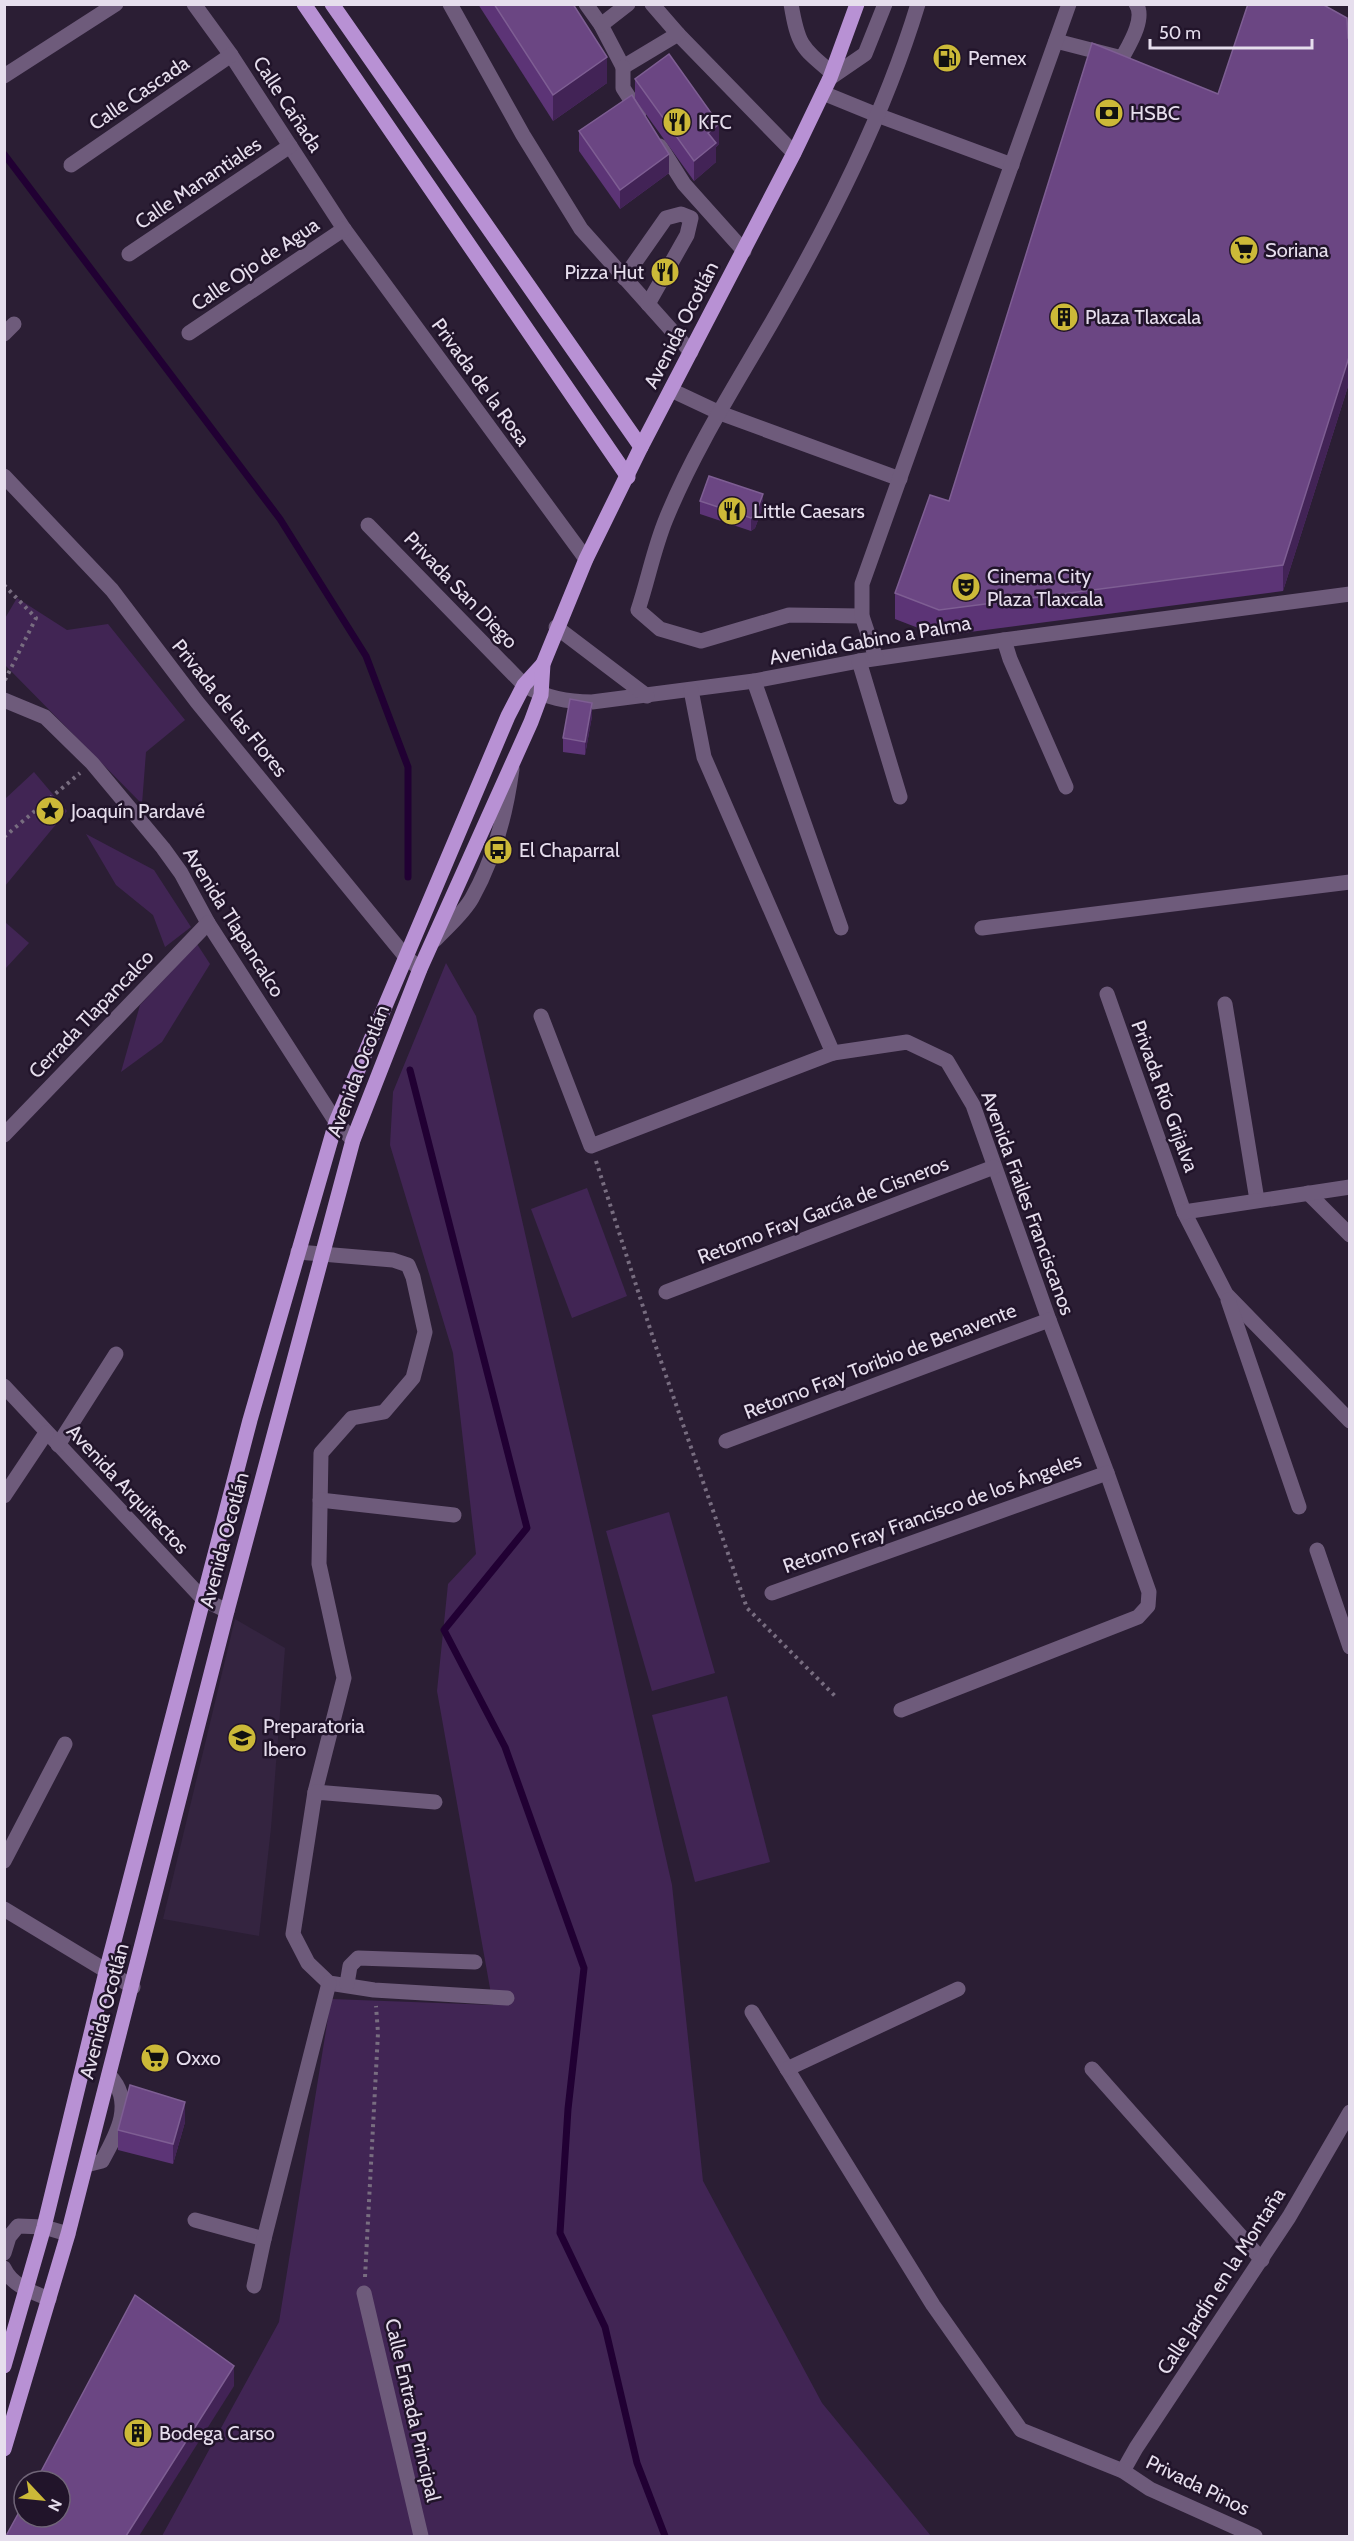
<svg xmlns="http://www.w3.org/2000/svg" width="1354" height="2541" font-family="Cabin,sans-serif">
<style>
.built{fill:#342440}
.green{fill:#412554}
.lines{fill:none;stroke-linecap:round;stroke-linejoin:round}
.stream{stroke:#210033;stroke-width:7}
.path{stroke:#786d80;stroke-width:4;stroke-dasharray:3 4.5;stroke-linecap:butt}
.minor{stroke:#6e5b7b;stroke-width:15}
.major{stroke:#b891d4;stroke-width:15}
.wall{fill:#5c3476}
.shaded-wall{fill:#422356}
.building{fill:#6b4683;stroke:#7e5e93;stroke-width:1.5}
.labels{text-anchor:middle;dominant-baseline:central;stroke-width:5;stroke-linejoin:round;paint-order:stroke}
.poi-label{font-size:20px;fill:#e6deed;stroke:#21142a;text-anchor:start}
.street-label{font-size:20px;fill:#e6deed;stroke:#21142a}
</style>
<rect width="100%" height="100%" fill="#2b1e34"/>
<!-- built -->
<path class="built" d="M235,1619L285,1648L271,1828L259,1936L163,1919Z"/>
<!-- green -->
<g class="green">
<path d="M17,598L67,630L108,624L185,720L146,752L142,804L5,665L4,620Z"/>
<path d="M34,772L67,811L5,886V799Z"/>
<path d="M86,834L154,870L191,927L165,947L153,915L116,885Z"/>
<path d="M5,922L29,943L5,969H4Z"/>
<path d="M197,944L210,964L162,1042L121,1072L140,1005Z"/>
<path d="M446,963L476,1016L672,1885L703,2181L822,2403L931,2536H162L279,2322L331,1999L493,2005L437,1691L448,1584L476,1554L453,1353L390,1145L393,1092Z"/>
<path d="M587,1188L627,1296L572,1318L531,1209Z"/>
<path d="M669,1512L715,1673L652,1691L606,1531Z"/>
<path d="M727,1696L770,1862L695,1882L652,1715Z"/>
</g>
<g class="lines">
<!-- stream -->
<g class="stream">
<path d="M4,154L280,519L366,656L408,767V877"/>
<path d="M410,1070L527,1528L444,1630L505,1747L584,1968L568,2109L560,2233L605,2327L637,2463L665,2536"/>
</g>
<!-- path -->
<g class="path">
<path d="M4,585L36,618L4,682"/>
<path d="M4,837L80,773"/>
<path d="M596,1161L656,1347L747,1608L837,1698"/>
<path d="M365,2277L378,2033L376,2006"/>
</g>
<!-- minor -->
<g class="minor">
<path d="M194,4L231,55L344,229L586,559"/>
<path d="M450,4L523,135L581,229L691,352"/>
<path d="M586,4L601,25L623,67L678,34L794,153"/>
<path d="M652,4L678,34"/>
<path d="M791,4C798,45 801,47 832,73"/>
<path d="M601,25L628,4"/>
<path d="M1056,41L1122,58C1129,45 1146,18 1136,4"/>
<path d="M623,67V88L639,113"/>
<path d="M4,76L116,4"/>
<path d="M830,78L865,54L885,4"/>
<path d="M823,93L877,115L1012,165"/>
<path d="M660,146L684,184L744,251"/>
<path d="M71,165L231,55"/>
<path d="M129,254L290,146"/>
<path d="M624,278L666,218L681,214L691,218L687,235L648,304"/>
<path d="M189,333L344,229"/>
<path d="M4,334L14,324"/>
<path d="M671,390L720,413L900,479"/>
<path d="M4,476L112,590L197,702L405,956L420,969"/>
<path d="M368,525L524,685C546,698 567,702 592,702L754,681L859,661L1004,640L1350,594"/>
<path d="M862,616L789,615L701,641L660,629L638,610C648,580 654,548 666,519C694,450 735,386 772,322C830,221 884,116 918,4"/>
<path d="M556,627L647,696"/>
<path d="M1004,640L1010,659L1066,787"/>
<path d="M876,658L862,616V584L1069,4"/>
<path d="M859,661L900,797"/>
<path d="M754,681L841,928"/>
<path d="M691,690L704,757L833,1053"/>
<path d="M4,700L45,717L92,763L163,848L181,873L208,923L336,1122L353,1140"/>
<path d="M982,928L1350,882"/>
<path d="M435,940C447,927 463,914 472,898C494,859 506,814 512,769"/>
<path d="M1107,994L1184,1212L1226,1294L1350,1421"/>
<path d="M1225,1004L1257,1200"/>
<path d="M541,1016L591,1146L833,1053L907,1042L947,1061L973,1105L1049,1320L1107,1473L1149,1592L1148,1606L1138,1617L901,1710"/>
<path d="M4,1135L208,923"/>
<path d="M1308,1193L1350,1235"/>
<path d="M1184,1212L1350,1187"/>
<path d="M298,1252L393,1260L408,1265L413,1277L425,1332L413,1378L384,1412L352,1418L321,1453L319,1564L344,1678L315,1792"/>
<path d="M666,1292L994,1167"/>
<path d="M1228,1300L1299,1507"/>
<path d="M4,1386L203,1599L227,1611"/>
<path d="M726,1441L1049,1320"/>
<path d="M58,1445L116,1354"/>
<path d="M4,1496L46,1433"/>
<path d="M320,1500L454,1515"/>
<path d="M1317,1550L1350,1647"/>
<path d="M772,1593L1107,1473"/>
<path d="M435,1802L315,1792L293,1934L308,1963L329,1983L374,1990L507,1998"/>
<path d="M4,1861L65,1744"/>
<path d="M4,1909L133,1987"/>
<path d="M347,1984L350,1966L358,1958L475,1962"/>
<path d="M752,2012L933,2305L1021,2430L1123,2471L1150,2489L1255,2536"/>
<path d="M787,2069L958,1989"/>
<path d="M1092,2069L1262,2260"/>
<path d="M86,2165L102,2161C117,2134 135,2102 109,2075"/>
<path d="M195,2220L264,2239"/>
<path d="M4,2253L9,2237L18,2226L44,2227L68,2234"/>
<path d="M4,2268C12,2286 33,2292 49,2299"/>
<path d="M254,2286L264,2239L329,1983"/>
<path d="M364,2293L421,2536"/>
<path d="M1123,2471L1136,2448L1289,2217L1350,2112"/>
</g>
<!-- major -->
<g class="major">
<path d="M304,4L628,477"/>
<path d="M332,4L641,447"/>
<path d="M4,2366L44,2227L106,1972L250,1420L336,1122L508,716L524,685L543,664"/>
<path d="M4,2449L68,2234L227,1611L353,1140L420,969L531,722L541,695L543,664L586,559L641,447L794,153L830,78L857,4"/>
</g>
</g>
<!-- wall -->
<g class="wall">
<path d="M478,4H573L607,83L553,121Z"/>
<path d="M1348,38L1350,39V380L1283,591L939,636L895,619V593L949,501L1218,94Z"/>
<path d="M635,79L719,144L716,147V162L694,181L635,99Z"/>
<path d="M579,131L669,173L620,209L579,151Z"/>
<path d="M700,501L763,507L755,528L751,531L700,514Z"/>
<path d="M592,716L585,755L563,752V738Z"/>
<path d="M185,2122L173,2164L118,2150V2130Z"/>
</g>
<!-- shaded-wall -->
<g class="shaded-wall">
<path d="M607,57V83L553,121V95Z"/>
<path d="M719,124V144L716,147V162L694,181V161L708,133Z"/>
<path d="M669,154V173L620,209V190Z"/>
<path d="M1350,354V380L1283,591V565Z"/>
<path d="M763,494V507L755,528L751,531V518Z"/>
<path d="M592,703V716L585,755V742Z"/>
<path d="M185,2102V2122L173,2164V2144Z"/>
<path d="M234,2366V2386L139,2536H126Z"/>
</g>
<!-- building -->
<g class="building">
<path d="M494,4H573L607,57L553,95Z"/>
<path d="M1248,4H1322L1347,18L1348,38L1350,39V354L1283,565L939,610L895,593L930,495L949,501L1092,43L1218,94Z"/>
<path d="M669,54L719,124L708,133L716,143L694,161L635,79Z"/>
<path d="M632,95L669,154L620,190L579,131Z"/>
<path d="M709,476L763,494L755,515L751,518L700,501Z"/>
<path d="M570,699L592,703L585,742L563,738Z"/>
<path d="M130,2085L185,2102L173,2144L118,2130Z"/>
<path d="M135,2295L234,2366L126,2536H6L24,2503V2517H60V2481H36Z"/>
</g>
<!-- icons -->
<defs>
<g id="fuel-disc" transform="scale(1.5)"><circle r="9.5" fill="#ccb938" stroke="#21142a"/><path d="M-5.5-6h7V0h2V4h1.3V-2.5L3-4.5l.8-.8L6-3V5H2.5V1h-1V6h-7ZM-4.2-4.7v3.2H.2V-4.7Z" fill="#111"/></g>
<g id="bank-disc" transform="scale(1.5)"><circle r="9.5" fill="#ccb938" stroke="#21142a"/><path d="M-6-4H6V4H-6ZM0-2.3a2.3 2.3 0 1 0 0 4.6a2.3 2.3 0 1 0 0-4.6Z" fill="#111"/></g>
<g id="restaurant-disc" transform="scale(1.5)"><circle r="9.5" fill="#ccb938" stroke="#21142a"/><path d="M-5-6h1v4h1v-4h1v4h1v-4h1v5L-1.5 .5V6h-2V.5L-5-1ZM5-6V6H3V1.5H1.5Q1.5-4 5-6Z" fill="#111"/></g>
<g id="supermarket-disc" transform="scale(1.5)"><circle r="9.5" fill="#ccb938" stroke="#21142a"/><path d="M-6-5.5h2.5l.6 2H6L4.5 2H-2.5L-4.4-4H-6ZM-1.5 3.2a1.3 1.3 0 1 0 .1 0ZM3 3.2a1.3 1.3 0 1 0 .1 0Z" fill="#111"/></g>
<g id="building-disc" transform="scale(1.5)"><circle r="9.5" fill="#ccb938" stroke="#21142a"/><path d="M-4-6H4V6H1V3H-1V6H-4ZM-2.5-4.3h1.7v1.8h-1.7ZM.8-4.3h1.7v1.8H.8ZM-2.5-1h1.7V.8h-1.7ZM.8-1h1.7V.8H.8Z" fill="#111"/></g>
<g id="theatre-disc" transform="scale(1.5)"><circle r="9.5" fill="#ccb938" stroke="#21142a"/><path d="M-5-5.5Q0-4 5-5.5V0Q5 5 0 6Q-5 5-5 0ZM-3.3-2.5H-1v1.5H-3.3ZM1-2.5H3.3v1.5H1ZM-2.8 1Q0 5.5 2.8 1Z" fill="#111"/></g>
<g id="sight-disc" transform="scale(1.5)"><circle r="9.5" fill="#ccb938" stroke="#21142a"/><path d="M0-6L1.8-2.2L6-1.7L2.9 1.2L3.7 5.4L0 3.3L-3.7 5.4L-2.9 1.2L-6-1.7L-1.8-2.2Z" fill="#111"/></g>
<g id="bus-disc" transform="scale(1.5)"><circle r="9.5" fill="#ccb938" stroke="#21142a"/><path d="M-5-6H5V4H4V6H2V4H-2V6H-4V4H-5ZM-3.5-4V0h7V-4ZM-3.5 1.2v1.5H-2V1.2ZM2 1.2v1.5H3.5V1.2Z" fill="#111"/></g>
<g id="university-disc" transform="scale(1.5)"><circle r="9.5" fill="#ccb938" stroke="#21142a"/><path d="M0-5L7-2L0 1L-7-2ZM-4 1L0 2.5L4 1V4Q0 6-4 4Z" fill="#111"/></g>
</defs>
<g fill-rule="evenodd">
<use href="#fuel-disc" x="947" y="58"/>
<use href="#bank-disc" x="1109" y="113"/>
<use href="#restaurant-disc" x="677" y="122"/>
<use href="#supermarket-disc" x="1244" y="250"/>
<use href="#restaurant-disc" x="665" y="272"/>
<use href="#building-disc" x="1064" y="317"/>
<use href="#restaurant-disc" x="732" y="511"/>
<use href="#theatre-disc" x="966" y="587"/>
<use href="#sight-disc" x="50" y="811"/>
<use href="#bus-disc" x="498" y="850"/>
<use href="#university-disc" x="242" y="1738"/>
<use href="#supermarket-disc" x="155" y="2058"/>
<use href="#building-disc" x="138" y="2433"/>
</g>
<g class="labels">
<!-- poi labels -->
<g class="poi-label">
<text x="968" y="58">Pemex</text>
<text x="1130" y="113">HSBC</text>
<text x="698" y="122">KFC</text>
<text x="1265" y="250">Soriana</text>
<text x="644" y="272" text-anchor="end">Pizza Hut</text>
<text x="1085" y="317">Plaza Tlaxcala</text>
<text x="753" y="511">Little Caesars</text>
<text x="987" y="576">Cinema City<tspan x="987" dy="23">Plaza Tlaxcala</tspan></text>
<text x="71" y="811">Joaquín Pardavé</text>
<text x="519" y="850">El Chaparral</text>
<text x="263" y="1726">Preparatoria<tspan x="263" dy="23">Ibero</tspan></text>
<text x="176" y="2058">Oxxo</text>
<text x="159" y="2433">Bodega Carso</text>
</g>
<!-- street labels -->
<g class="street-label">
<text transform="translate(139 93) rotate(-34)">Calle Cascada</text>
<text transform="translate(288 104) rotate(57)">Calle Cañada</text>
<text transform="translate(198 183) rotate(-34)">Calle Manantiales</text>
<text transform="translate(255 264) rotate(-34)">Calle Ojo de Agua</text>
<text transform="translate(681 325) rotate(-63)">Avenida Ocotlán</text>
<text transform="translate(481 382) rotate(54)">Privada de la Rosa</text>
<text transform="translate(461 590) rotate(46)">Privada San Diego</text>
<text transform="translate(870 640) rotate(-10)">Avenida Gabino a Palma</text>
<text transform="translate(230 708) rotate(51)">Privada de las Flores</text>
<text transform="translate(234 922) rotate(58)">Avenida Tlapancalco</text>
<text transform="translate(91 1014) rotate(-46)">Cerrada Tlapancalco</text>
<text transform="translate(358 1071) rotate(-69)">Avenida Ocotlán</text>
<text transform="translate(1165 1096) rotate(70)">Privada Río Grijalva</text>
<text transform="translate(1028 1203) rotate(70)">Avenida Frailes Franciscanos</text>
<text transform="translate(823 1210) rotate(-21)">Retorno Fray García de Cisneros</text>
<text transform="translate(880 1361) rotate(-21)">Retorno Fray Toribio de Benavente</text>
<text transform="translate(128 1489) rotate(47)">Avenida Arquitectos</text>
<text transform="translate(932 1513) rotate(-20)">Retorno Fray Francisco de los Ángeles</text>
<text transform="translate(224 1540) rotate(-75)">Avenida Ocotlán</text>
<text transform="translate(104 2011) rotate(-75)">Avenida Ocotlán</text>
<text transform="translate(1221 2281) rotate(-57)">Calle Jardín en la Montaña</text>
<text transform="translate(413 2410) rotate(77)">Calle Entrada Principal</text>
<text transform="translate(1198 2485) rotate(26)">Privada Pinos</text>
</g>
</g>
<!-- border -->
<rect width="1354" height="2541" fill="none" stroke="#e6deed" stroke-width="12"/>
<!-- north arrow -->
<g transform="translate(42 2499) rotate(116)"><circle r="28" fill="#21142a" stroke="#706578" stroke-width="1.5"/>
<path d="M0-4.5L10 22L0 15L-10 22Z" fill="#ccb938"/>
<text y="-9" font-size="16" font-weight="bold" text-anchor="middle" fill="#e6deed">N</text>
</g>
<!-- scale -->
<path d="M1150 39v9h162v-9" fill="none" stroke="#e6deed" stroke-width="3"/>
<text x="1159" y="39" font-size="18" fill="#e6deed" stroke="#21142a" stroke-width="4.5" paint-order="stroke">50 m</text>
</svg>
